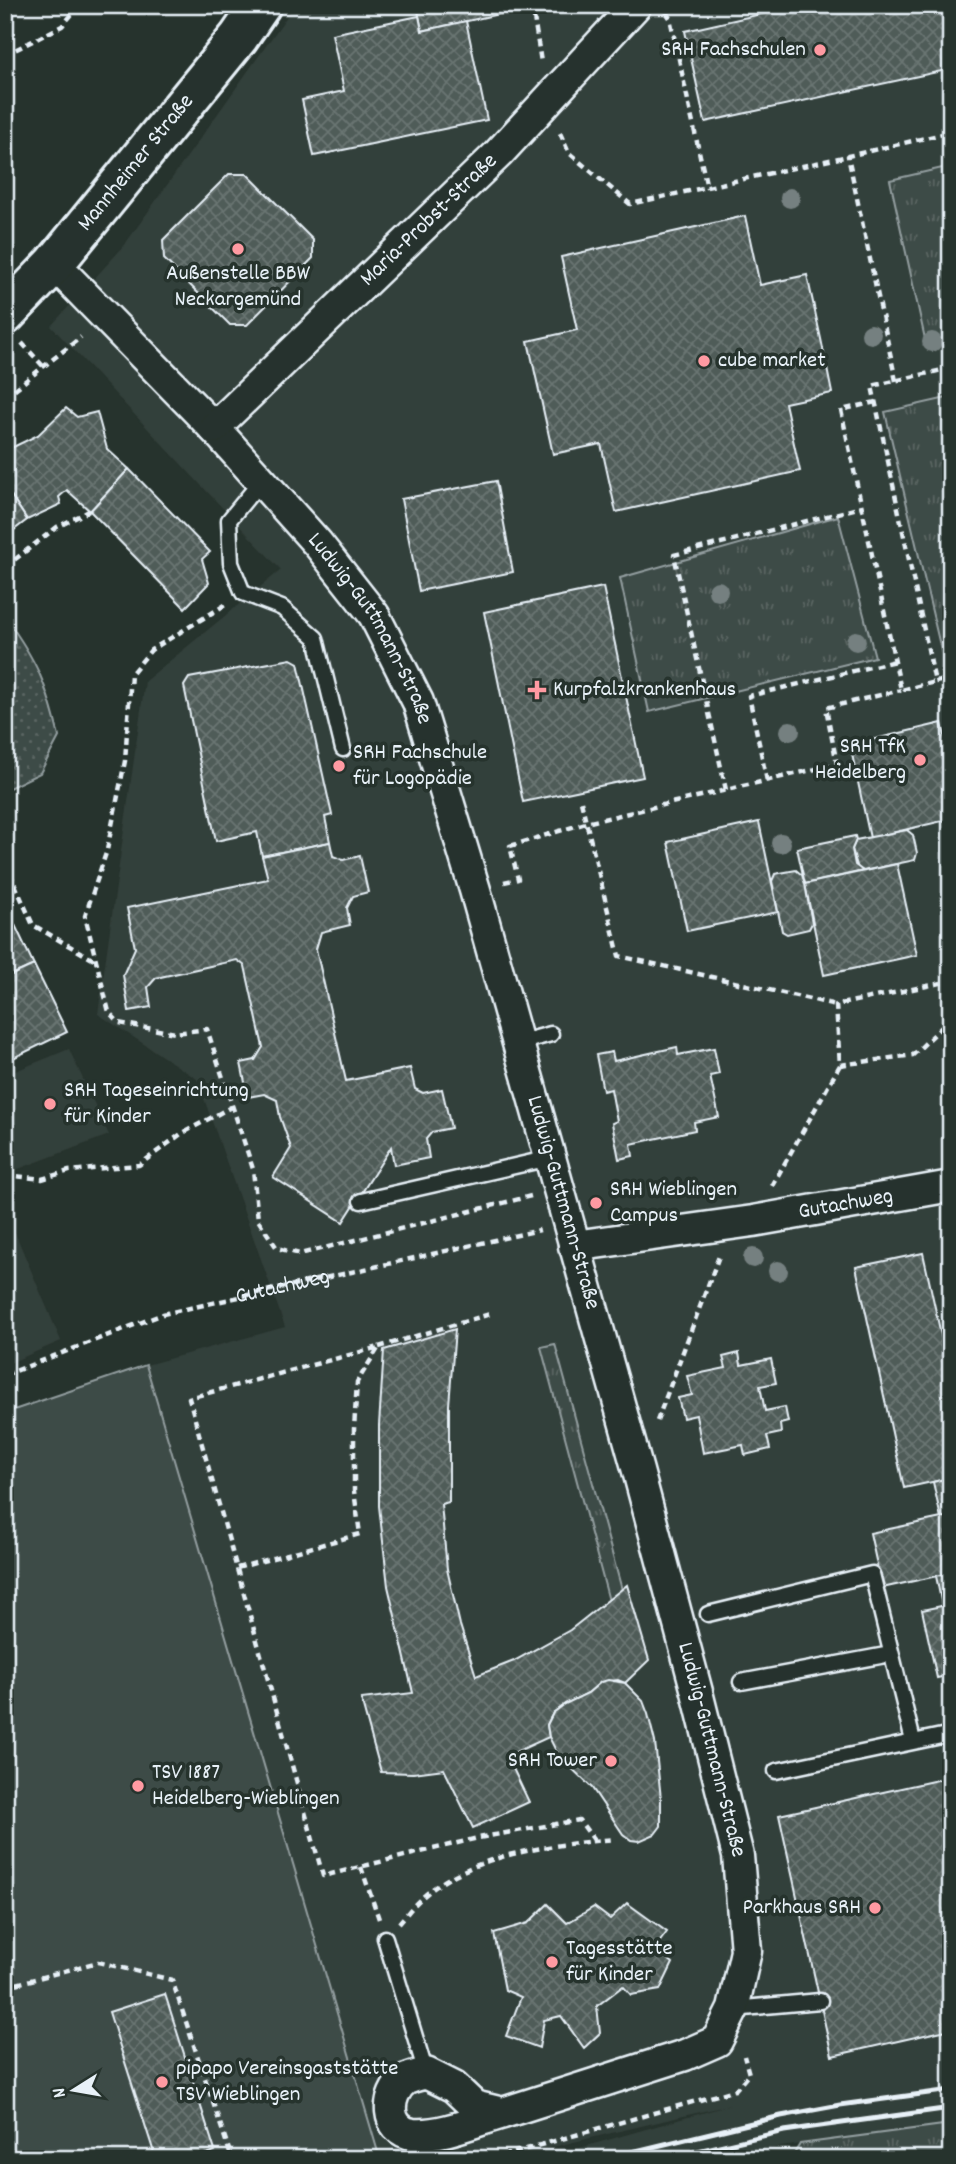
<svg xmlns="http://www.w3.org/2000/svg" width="956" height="2164" font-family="Dekko,sans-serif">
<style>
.built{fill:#333f3a}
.grass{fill:url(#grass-tufts);stroke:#939ea0;stroke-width:2}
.park{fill:url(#park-dots);stroke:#939ea0;stroke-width:2}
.pitch{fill:#3e4b47;stroke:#939ea0;stroke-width:2}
.building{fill:url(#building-cross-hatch);stroke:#e8f1f8;stroke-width:2}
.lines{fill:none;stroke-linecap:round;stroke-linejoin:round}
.lane-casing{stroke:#e8f1f8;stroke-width:19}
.street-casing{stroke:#e8f1f8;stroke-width:35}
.secondary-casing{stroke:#e8f1f8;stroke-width:44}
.path{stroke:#e8f1f8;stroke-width:4.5;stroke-dasharray:7 5;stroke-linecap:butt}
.lane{stroke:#26332d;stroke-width:14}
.street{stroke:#26332d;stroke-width:30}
.secondary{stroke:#26332d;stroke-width:38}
.rail{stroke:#e8f1f8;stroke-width:5}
.tree{fill:#758080}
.poi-dot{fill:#ff9aa2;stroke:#26332d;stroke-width:2.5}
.labels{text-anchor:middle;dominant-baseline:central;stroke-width:7;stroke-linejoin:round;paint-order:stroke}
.poi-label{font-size:23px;fill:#e8f1f8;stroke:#26332d;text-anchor:start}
.street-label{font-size:23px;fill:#e8f1f8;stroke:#26332d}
</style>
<defs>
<pattern id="grass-tufts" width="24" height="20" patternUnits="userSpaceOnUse" patternTransform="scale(1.75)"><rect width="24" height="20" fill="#3e4b47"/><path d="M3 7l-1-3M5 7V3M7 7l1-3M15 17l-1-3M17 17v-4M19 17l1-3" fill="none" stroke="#5a6562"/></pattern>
<pattern id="park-dots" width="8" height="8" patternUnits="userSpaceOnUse" patternTransform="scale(1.75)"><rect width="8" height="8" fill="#3e4b47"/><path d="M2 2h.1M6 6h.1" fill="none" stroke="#5a6562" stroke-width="1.8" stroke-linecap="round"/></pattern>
<pattern id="building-cross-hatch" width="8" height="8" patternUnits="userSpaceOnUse" patternTransform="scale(1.75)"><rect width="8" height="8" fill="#505c59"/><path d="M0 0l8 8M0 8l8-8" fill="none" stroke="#697472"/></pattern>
</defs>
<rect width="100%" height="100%" fill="#26332d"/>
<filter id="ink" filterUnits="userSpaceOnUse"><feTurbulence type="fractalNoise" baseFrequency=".0143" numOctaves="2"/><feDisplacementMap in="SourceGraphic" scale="14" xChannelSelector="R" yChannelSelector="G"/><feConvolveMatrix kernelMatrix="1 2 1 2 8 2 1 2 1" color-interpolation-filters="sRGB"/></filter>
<g filter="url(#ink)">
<!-- built -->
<g class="built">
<path d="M295,5H951V2124L800,2144L708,2159H541L730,2105L502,2159H380L146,1365L285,1327L197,1079L98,1014L145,681L281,570L51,326L123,247Z"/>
<path d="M69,1049L109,1135L5,1174V1069L8,1074Z"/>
<path d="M5,1209L61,1341L5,1365Z"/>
</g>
<!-- grass -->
<g class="grass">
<path d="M951,166V342L927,348L890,180Z"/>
<path d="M951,397V670L946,671L885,412Z"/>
<path d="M838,516L875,657L649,712L620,578Z"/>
<path d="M555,1344L622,1590L609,1601L541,1347Z"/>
<path d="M951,2124V2159H791L800,2144Z"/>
</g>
<!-- park -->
<path class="park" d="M5,617C37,661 47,685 59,737L40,773L5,790Z"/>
<!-- pitch -->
<path class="pitch" d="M146,1365L380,2159H5V1413Z"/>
<!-- building -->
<g class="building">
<path d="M417,5H507L508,12L422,31Z"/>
<path d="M801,5H946L951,29V69L705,122L685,31Z"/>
<path d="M419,16L422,31L466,21L487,120L314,156L302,100L344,91L332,34Z"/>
<path d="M229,174H247L313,240V258L247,325H230L164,259L163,240Z"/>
<path d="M745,216L760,285L807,275L821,339L832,393L785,403L800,471L616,512L601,444L553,454L528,341L577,330L561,257Z"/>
<path d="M66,408L77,417L97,412L107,449L129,469L90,511L67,490L59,497L61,504L27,520L5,486V451L38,435Z"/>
<path d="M129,469L210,552L202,559L209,583L185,608L90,511Z"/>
<path d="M496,481L513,572L419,591L401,499Z"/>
<path d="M5,486L27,520L5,537Z"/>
<path d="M603,587L643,777L523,802L484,612Z"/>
<path d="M291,659L298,663L332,815L325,817L330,842L262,856L257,832L216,841L184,686L189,678Z"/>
<path d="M942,723L951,766V819L870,838L850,745Z"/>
<path d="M759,822L778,912L687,931L668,842Z"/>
<path d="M907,830L913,835L917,853L915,860L863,871L858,869L852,849L856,840Z"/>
<path d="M855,836L856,840L852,849L855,865L863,871L805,884L797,848Z"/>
<path d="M330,842L333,856L343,860L360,856L368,892L353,896L347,908L350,925L321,932L316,949L346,1081L410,1068L415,1089L423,1093L442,1089L451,1128L432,1132L426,1139L429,1158L394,1165L391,1147L343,1222L273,1177L291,1148L280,1117L277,1100L264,1094L248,1097L241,1063L255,1060L263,1047L245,966L237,960L156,978L148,987L151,1007L129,1011L123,975L135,948L127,908L268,879L262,856Z"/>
<path d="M897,864L917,955L824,975L805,884Z"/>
<path d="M796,870L802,875L805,884L812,923L809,929L787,934L782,931L772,881L775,874Z"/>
<path d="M5,904L34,965L5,978Z"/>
<path d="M34,965L67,1032L7,1061L5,1057V978Z"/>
<path d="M677,1047L678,1055L714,1048L719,1074L710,1076L719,1117L694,1122L695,1130L631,1144L633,1156L619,1159L612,1123L617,1121L611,1089L603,1091L596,1055L612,1052L614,1061Z"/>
<path d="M923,1253L951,1380V1478L904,1488L856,1267Z"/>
<path d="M455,1329L449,1405V1502L441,1504L447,1569L460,1625L476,1676L514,1661L570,1630L627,1585L649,1660L625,1683L618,1680L601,1682L588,1693L565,1704L553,1713L547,1725L549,1737L507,1756L529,1802L473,1828L444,1769L413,1773L381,1772L361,1699L413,1693L388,1586L379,1506V1425L384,1350Z"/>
<path d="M739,1353L741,1365L771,1359L776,1383L760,1386L765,1411L785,1407L788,1422L780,1424L781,1433L767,1436L770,1449L745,1455L743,1445L703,1453L696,1415L683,1418L678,1398L692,1395L687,1376L726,1368L723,1357Z"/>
<path d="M944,1479L951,1516L941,1518L933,1482Z"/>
<path d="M951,1516V1573L882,1588L870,1533Z"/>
<path d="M951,1573V1604L942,1605L936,1576Z"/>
<path d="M951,1604V1675L937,1678L922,1610Z"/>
<path d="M608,1680L625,1683L643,1701L648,1714L655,1742L661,1799V1826L655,1834L639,1841L631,1840L623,1834L592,1788L558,1755L549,1737L547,1725L553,1713L565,1704L588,1693L601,1682Z"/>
<path d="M951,1777V2029L832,2056L779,1815Z"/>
<path d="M627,1903L667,1932L655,1948L673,1963L660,1990L631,1995L623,1986L597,2006L600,2033L584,2048L561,2016L544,2020L539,2048L506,2036L521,1997L505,1990L494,1933L528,1923L548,1904L567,1923L594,1907L610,1919Z"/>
<path d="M165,1994L215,2151L193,2159H156L109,2012Z"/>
</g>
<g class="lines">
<!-- lane casing -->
<g class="lane-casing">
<g id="lane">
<path d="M261,481L229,520L231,563L243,593L282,608L316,638L343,749"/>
<path d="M518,1043L551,1034"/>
<path d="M361,1201L550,1158"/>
<path d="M708,1614L872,1574L913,1741"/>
<path d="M741,1682L891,1654"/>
<path d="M776,1771L951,1734"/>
<path d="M385,1938L426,2073"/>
<path d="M733,2009L820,2001"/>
</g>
</g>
<!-- street casing -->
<g class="street-casing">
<g id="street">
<path id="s2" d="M54,264L214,428L318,544L374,615L418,702L475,890L638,1471L697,1692L738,1856L746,1951L733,2009L717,2041L685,2055L503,2113L474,2106L454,2087L426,2073C419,2075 410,2077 405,2080C385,2094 385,2131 413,2134C443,2136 475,2121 503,2113"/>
<path id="s3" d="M214,428L498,154L636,5"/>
<path id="s4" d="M574,1246L753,1221L951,1186"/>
</g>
</g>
<!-- secondary casing -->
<g class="secondary-casing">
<g id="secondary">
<path id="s5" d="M5,315L54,264L239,37L261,5"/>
</g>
</g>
<!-- path -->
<g class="path">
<path d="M532,5L541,62"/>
<path d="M666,12L670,18L707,188"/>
<path d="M5,55L62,26L80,5"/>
<path d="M560,133L569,153L630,204L848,156"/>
<path d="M22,343L43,366"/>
<path d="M951,368L872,386L935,682L951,679"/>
<path d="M896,381L848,156L951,132"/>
<path d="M5,397L81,337"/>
<path d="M876,402L841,410L901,690L935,682"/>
<path d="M5,567L57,527L89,511"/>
<path d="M225,605L151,650L131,674L125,761L107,850L85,916L109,1012L119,1023L175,1033L207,1029L253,1169L258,1220L277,1248L300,1254L531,1196"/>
<path d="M767,781L749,696L895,661"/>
<path d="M726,790L674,555L862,507"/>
<path d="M581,801L619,956L836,1005"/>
<path d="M5,862L33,925L94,960"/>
<path d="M504,882L518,879L510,846L586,823L837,764L826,708L901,690"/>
<path d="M840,1065L913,1055L951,1018"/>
<path d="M5,1138L6,1141"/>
<path d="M5,1175L42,1179L69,1171L139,1165L181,1134L231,1107"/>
<path d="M772,1186L840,1065L836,1005L951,981"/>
<path d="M379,1347L490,1314"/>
<path id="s1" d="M5,1375L163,1314L540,1230"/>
<path d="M657,1421L719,1256"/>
<path d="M237,1568L360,1534L354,1491V1429L357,1382L379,1347L189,1398L323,1876L478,1838L579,1820L595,1841"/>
<path d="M361,1867L379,1919"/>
<path d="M399,1923C407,1914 415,1903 425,1895C474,1853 553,1845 615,1839"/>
<path d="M5,1987L98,1962L172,1980L232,2159"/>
<path d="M491,2159L735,2090L749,2074L744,2056"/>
</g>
<!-- lane -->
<use href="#lane" class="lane"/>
<!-- street -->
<use href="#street" class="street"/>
<!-- secondary -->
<use href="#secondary" class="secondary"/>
<!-- rail -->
<g class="rail">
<path d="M603,2159L781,2116L840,2105L951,2090"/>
<path d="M663,2159L784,2131L951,2108"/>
</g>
</g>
<!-- trees -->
<g class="tree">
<circle cx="790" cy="198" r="10"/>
<circle cx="871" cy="334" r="10"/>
<circle cx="932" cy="342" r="10"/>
<circle cx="718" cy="591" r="10"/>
<circle cx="856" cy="641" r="10"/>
<circle cx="790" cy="731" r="10"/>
<circle cx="781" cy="843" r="10"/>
<circle cx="753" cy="1258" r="10"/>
<circle cx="778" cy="1271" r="10"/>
</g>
</g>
<!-- markers -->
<g class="poi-dot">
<circle cx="820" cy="50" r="7"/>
<circle cx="238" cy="249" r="7"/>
<circle cx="704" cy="361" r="7"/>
<path d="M533.5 679.5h7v7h7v7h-7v7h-7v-7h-7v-7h7z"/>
<circle cx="920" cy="760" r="7"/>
<circle cx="339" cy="766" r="7"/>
<circle cx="50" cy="1104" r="7"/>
<circle cx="596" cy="1203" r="7"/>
<circle cx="611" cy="1761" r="7"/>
<circle cx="138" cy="1786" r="7"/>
<circle cx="875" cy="1908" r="7"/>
<circle cx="552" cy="1962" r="7"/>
<circle cx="162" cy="2082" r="7"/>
</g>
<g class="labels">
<!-- poi labels -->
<g class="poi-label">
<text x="806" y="50" text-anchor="end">SRH Fachschulen</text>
<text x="238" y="274" text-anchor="middle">Außenstelle BBW<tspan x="238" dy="26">Neckargemünd</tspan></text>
<text x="718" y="361">cube market</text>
<text x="553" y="690">Kurpfalzkrankenhaus</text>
<text x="906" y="747" text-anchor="end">SRH TfK<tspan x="906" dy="26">Heidelberg</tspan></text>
<text x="353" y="753">SRH Fachschule<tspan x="353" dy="26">für Logopädie</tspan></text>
<text x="64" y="1091">SRH Tageseinrichtung<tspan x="64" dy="26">für Kinder</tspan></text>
<text x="610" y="1190">SRH Wieblingen<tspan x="610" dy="26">Campus</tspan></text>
<text x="597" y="1761" text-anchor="end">SRH Tower</text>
<text x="152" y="1773">TSV 1887<tspan x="152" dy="26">Heidelberg-Wieblingen</tspan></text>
<text x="861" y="1908" text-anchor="end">Parkhaus SRH</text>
<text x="566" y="1949">Tagesstätte<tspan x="566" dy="26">für Kinder</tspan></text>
<text x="176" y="2069">pipapo Vereinsgaststätte<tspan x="176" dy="26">TSV Wieblingen</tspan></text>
</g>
<!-- street labels -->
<g class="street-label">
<text stroke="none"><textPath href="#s5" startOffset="201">Mannheimer Straße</textPath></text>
<text stroke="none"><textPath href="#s3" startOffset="299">Maria-Probst-Straße</textPath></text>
<text stroke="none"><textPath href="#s2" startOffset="485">Ludwig-Guttmann-Straße</textPath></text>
<text stroke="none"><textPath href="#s2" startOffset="1094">Ludwig-Guttmann-Straße</textPath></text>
<text stroke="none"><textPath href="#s4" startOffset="275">Gutachweg</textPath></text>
<text stroke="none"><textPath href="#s1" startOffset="292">Gutachweg</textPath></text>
<text stroke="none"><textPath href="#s2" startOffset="1661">Ludwig-Guttmann-Straße</textPath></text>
</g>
</g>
<!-- margin -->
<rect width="956" height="2164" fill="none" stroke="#26332d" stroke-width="28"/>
<rect x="14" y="14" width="928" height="2136" fill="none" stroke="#e8f1f8" stroke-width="2.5" filter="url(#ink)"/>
<!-- north arrow -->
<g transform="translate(74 2090) rotate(259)" stroke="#26332d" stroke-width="5" paint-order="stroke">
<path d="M0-5L12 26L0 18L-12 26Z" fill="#e8f1f8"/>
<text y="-10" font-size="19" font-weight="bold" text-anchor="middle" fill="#e8f1f8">N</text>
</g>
</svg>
